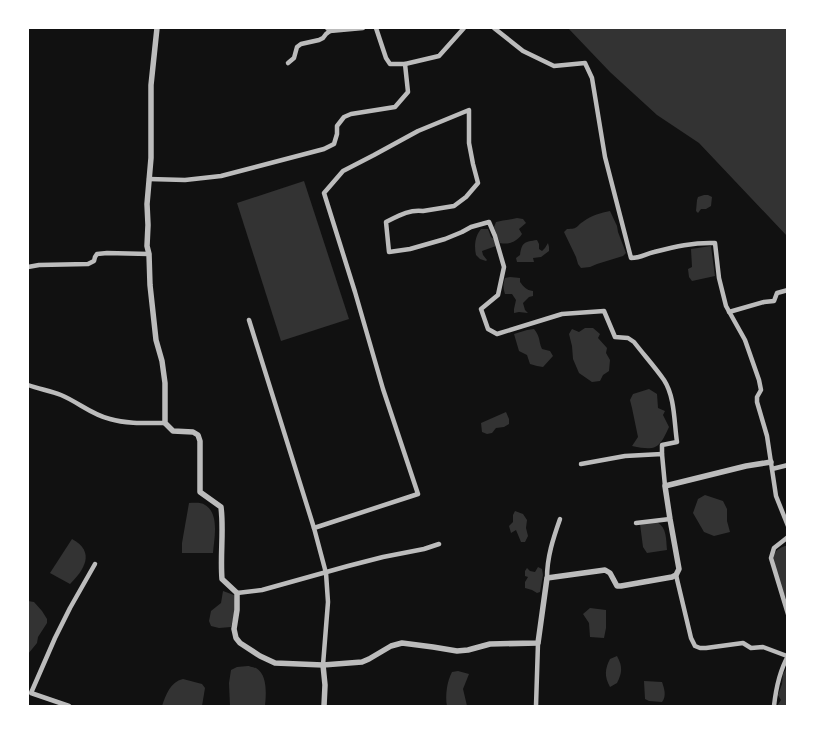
<svg xmlns="http://www.w3.org/2000/svg" width="815" height="734" font-family="Manrope,sans-serif">
<style>
.water{fill:#333}
.lines{fill:none;stroke-linecap:round;stroke-linejoin:round}
.minor{stroke:#bcbcbc;stroke-width:4.5}
.tertiary{stroke:#bcbcbc;stroke-width:5.5}
</style>
<rect width="100%" height="100%" fill="#111"/>
<!-- water -->
<g class="water">
<path d="M568,28H787V236L699,143L657,115L610,72Z"/>
<path d="M304,181L349,319L281,341L237,203Z"/>
<path d="M704,195H708L712,197L711,206L706,209H701L698,213L696,211L697,200L698,197Z"/>
<path d="M610,211L617,226L618,232L626,253L623,256L597,264L590,267L581,268L578,264L576,257L564,232L567,229C579,229 576,226 584,221C592,215 601,213 610,211Z"/>
<path d="M517,218L523,219L526,223L519,229L522,234C517,242 508,245 500,243L494,227L496,222C503,220 510,220 517,218Z"/>
<path d="M481,229H488L491,237L494,239L496,246L482,251L483,255L487,260L486,261L480,259L476,255C474,246 475,236 481,229Z"/>
<path d="M537,240L539,244V249L542,251L545,248L548,243L549,247V251L541,257L533,258L534,262H517L516,258L520,255C522,242 524,242 537,240Z"/>
<path d="M711,246L715,276L692,281L689,277L688,269L692,267L691,249Z"/>
<path d="M510,277L520,278V282C524,287 526,290 533,291V296L529,297L523,303L525,310L528,313L519,312L514,313V309L516,300L512,294H505C503,288 503,284 505,278Z"/>
<path d="M585,328H593L600,334L598,338L607,348L606,353L610,360L609,371L603,375L600,381L592,382L579,373L573,359L572,346L569,334L572,329L579,332Z"/>
<path d="M534,329C541,338 538,340 542,349L550,351L553,356L543,367L537,366L530,364L527,355L519,351L514,334L527,330Z"/>
<path d="M649,389L657,394L658,408L665,411L663,415L669,427C659,449 656,451 632,446L638,437L632,408L630,400L633,394Z"/>
<path d="M506,412L509,419V424L504,427L496,428L492,433L487,434L482,432L481,423Z"/>
<path d="M705,495L723,501L727,509V521L730,532L714,536L704,532L693,513L698,499Z"/>
<path d="M189,503C194,503 201,502 205,505C220,514 214,539 213,553H182V543Z"/>
<path d="M515,511L523,514L527,520L526,528L528,536L525,542H521L516,530L511,533L509,526L513,522V515Z"/>
<path d="M657,522C667,528 666,539 667,550L647,553L643,547L640,524Z"/>
<path d="M72,539C96,552 84,570 70,584L50,573Z"/>
<path d="M785,546H787V602C784,593 773,565 774,556C775,550 780,548 785,546Z"/>
<path d="M538,567L542,569L543,575L540,592L537,593L532,590L525,588V582L528,577L525,576V571L527,568L530,571L535,572Z"/>
<path d="M223,591L234,595L236,608L231,627L219,628L211,626L209,621L211,611L221,603Z"/>
<path d="M28,601L34,602L42,611L47,619V623L38,637L37,643L28,654Z"/>
<path d="M590,608L606,610V628L604,638L590,637L589,623L583,614Z"/>
<path d="M617,656C623,667 622,673 617,683L610,687C604,676 605,669 610,659Z"/>
<path d="M248,666C249,666 255,668 256,668C268,675 266,695 265,706H230L229,683L231,670L237,667Z"/>
<path d="M786,669H788L787,706H777L781,700L778,695L782,684L783,674Z"/>
<path d="M458,671L469,674L463,689L467,706H447C445,696 447,681 452,672Z"/>
<path d="M183,679L202,684L205,688L202,706H162C166,695 170,682 183,679Z"/>
<path d="M644,681L662,682C664,688 667,696 662,702L649,701L645,699Z"/>
</g>
<g class="lines">
<!-- minor -->
<g class="minor">
<path d="M327,28L330,31L363,28"/>
<path d="M376,28L386,58L390,64H405L439,56L464,28"/>
<path d="M494,28L523,51L554,66L585,63L592,78L605,157L631,258C641,258 645,254 654,252C674,247 694,242 715,243L719,278L726,306L745,340L759,380L761,390L757,397V402L767,436L776,496L788,526"/>
<path d="M288,63L294,58L297,47L301,44L319,40L323,38L326,34L330,31"/>
<path d="M149,179L185,180L221,176L324,149L334,144L337,134V126L344,117L351,114L395,107L408,92L405,64"/>
<path d="M28,267L39,265L88,264L94,261L95,257L97,254L107,253L149,254"/>
<path d="M729,312L764,302L774,301L777,293L788,290"/>
<path d="M249,320L314,528"/>
<path d="M28,385C39,389 51,391 61,395C78,402 92,415 110,419C127,424 147,423 165,423"/>
<path d="M581,464L625,456L662,454L665,486"/>
<path d="M772,469L788,465"/>
<path d="M636,523L670,519"/>
<path d="M788,537L774,548L771,558L788,614"/>
<path d="M676,575L691,638L695,646L700,648H706L743,643L751,648L763,647L787,656"/>
<path d="M547,578C547,557 553,539 560,519"/>
<path d="M237,593L262,590L348,566L383,557L424,549L439,544"/>
<path d="M323,665L328,602L326,573L314,528L418,494L383,389L355,292L324,193L343,171L374,155L418,131L469,110V143L473,164L478,183L466,197L454,206L423,211C410,209 398,216 386,222L389,252L410,249L445,239L462,232L471,227L489,222L495,236L504,267L498,295L481,309L488,329L497,334L562,314L604,311L615,337L628,338L634,342C644,355 655,367 664,380C675,397 674,422 677,442L662,445V454"/>
<path d="M69,706L31,693L55,638L70,608L95,564"/>
<path d="M536,706L538,643"/>
<path d="M774,706C776,688 779,672 788,656"/>
</g>
<!-- tertiary -->
<g class="tertiary">
<path d="M157,28L151,85V158L147,204L148,225L147,246L149,254L150,285L156,340L162,361L165,383V423L173,431L193,432L198,435L200,441V492L221,507C224,531 220,555 222,579L237,593V610L234,629L236,638L240,643L260,656L275,663L323,665L362,662L369,659L391,646L402,643L433,647L457,651L468,650L490,644L538,643L547,578L605,570L610,573L617,586H621L672,577L676,575L679,569L670,519L665,486L746,466L771,462"/>
<path d="M323,665L325,685L324,706"/>
</g>
</g>
<!-- border -->
<rect width="815" height="734" fill="none" stroke="#ffffff" stroke-width="58"/>
</svg>
